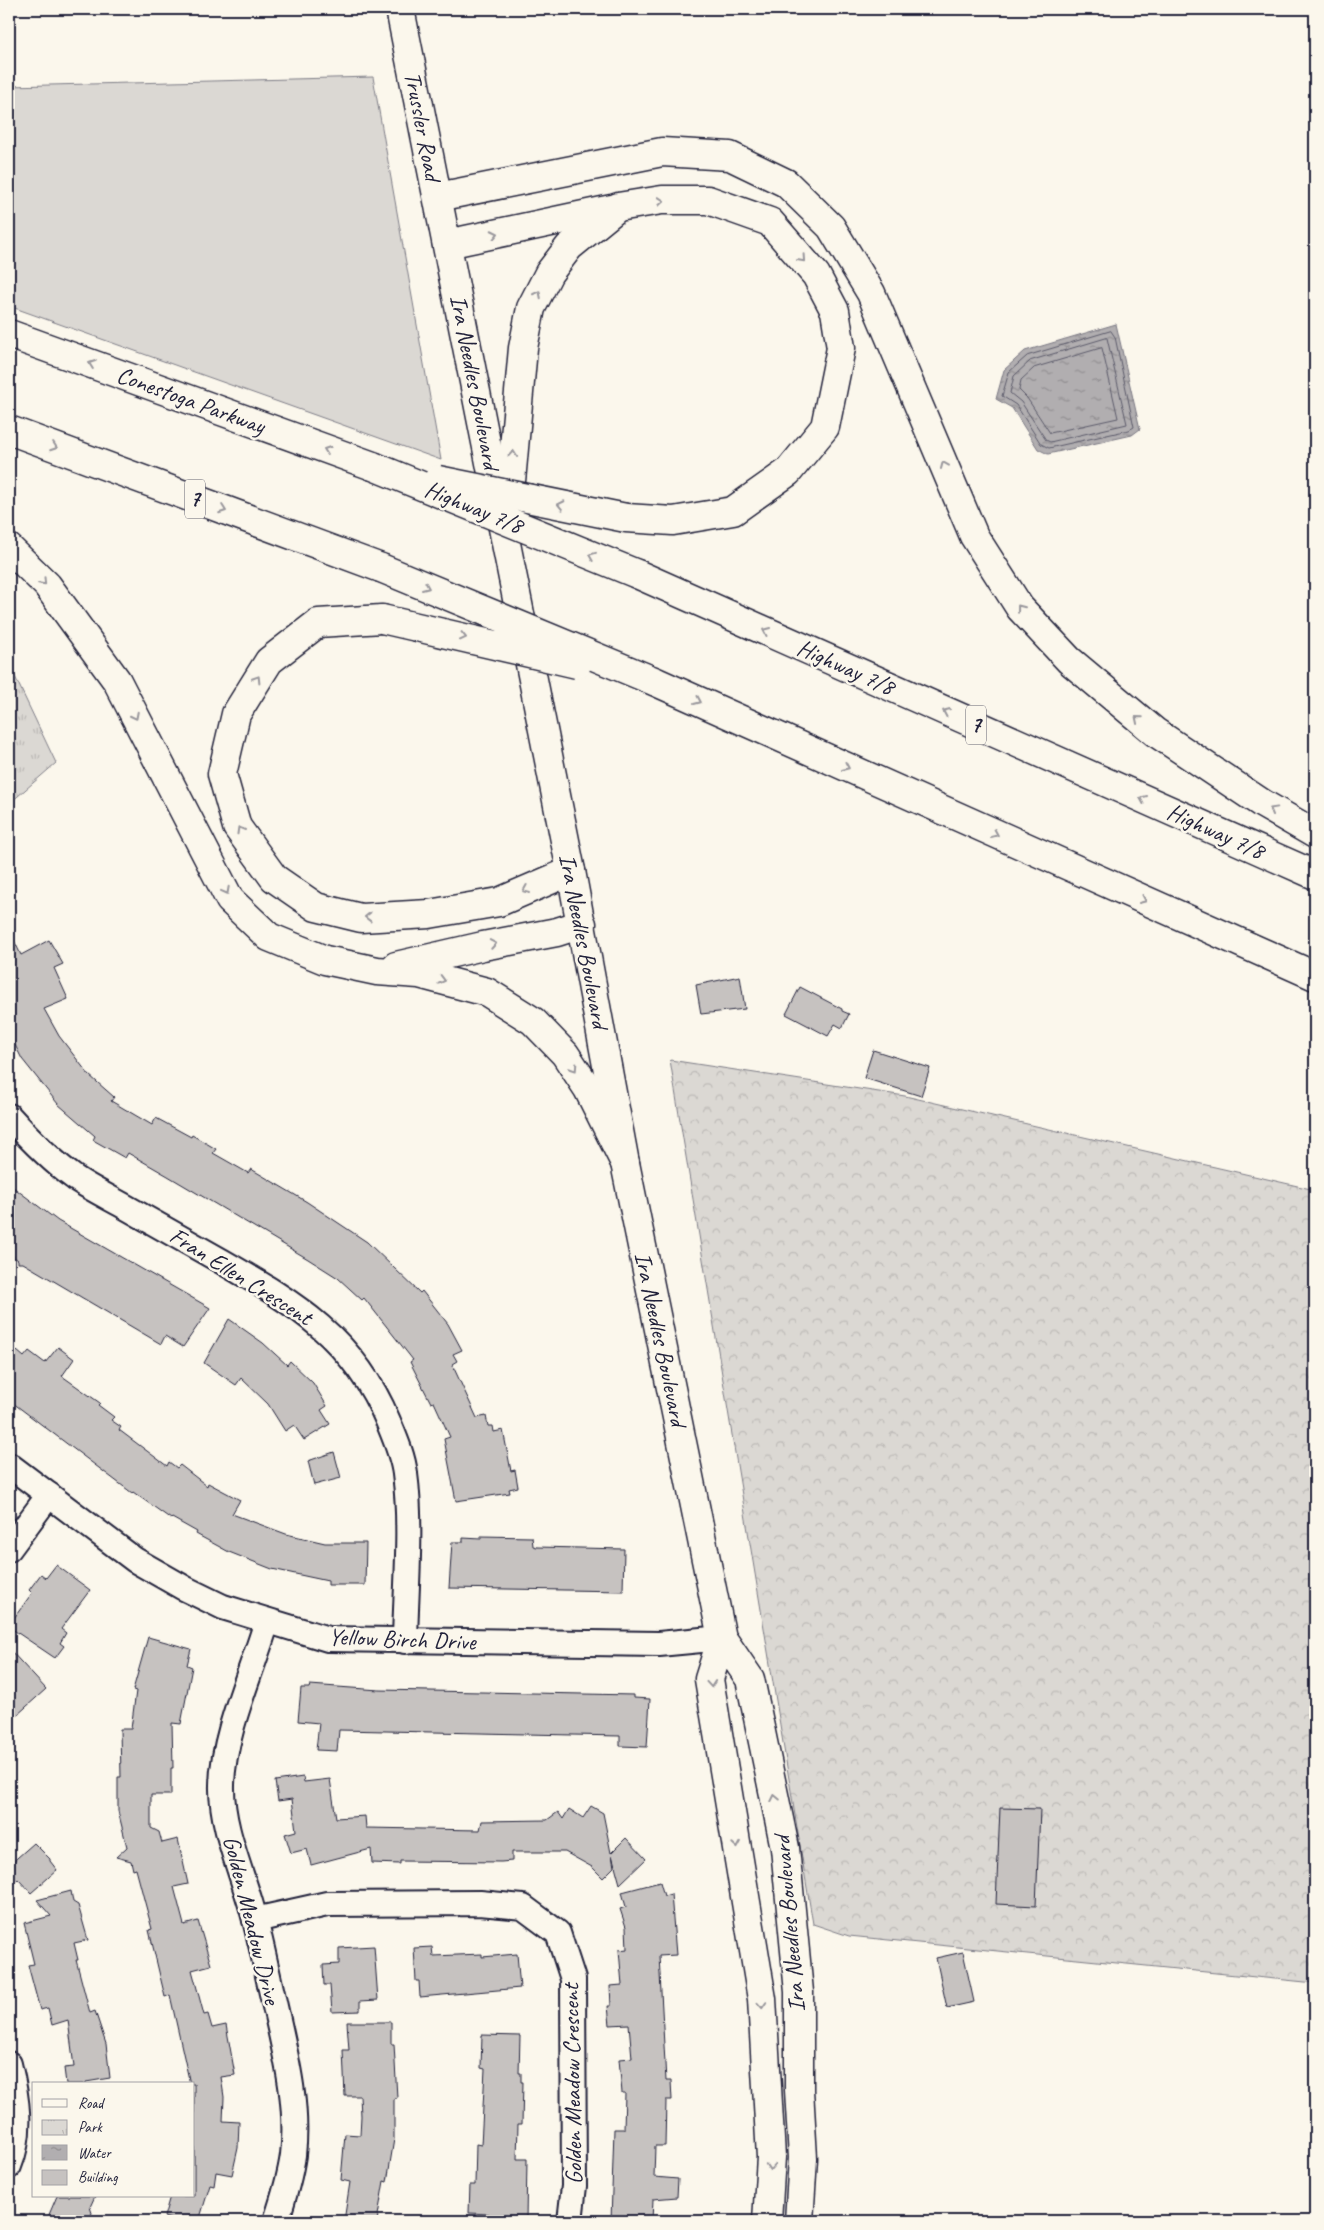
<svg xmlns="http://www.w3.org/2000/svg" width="1324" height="2230" font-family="Caveat,sans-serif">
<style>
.green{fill:#dbd8d3;stroke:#7e7d87}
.forest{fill:url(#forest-crowns);stroke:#7e7d87}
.park{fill:url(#park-tufts);stroke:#7e7d87}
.water{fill:url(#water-ripples);stroke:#787681}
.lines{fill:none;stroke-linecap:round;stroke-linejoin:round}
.shore{stroke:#5b5a6a;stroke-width:1}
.building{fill:#c6c2c0;stroke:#22223b}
.street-casing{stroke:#22223b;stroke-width:28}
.secondary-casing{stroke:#22223b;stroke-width:31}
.highway-casing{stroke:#22223b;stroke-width:31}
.street{stroke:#fbf7ec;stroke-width:24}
.secondary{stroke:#fbf7ec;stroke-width:28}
.highway{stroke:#fbf7ec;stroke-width:28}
.highway-bridge-casing{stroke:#22223b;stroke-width:31;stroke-linecap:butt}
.highway-bridge{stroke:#fbf7ec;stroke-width:28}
.oneway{stroke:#99979c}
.labels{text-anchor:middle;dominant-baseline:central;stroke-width:5;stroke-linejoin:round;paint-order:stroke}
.shield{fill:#fbf7ec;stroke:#636270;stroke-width:1}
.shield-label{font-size:22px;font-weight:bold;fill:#22223b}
.street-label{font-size:24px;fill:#22223b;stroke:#fbf7ec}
</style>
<defs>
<pattern id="forest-crowns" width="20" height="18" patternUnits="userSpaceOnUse" patternTransform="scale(1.25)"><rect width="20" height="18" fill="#dbd8d3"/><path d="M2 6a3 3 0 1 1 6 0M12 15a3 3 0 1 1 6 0" fill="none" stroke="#bcb9b6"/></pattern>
<pattern id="park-tufts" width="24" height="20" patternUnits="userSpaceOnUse" patternTransform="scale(1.25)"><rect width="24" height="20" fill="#dbd8d3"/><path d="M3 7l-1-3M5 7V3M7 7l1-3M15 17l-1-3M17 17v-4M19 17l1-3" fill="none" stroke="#bcb9b6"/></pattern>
<pattern id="water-ripples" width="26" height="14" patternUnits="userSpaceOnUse" patternTransform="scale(1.25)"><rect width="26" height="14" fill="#b1aeb0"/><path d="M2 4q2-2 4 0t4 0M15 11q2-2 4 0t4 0" fill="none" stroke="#908d90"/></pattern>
</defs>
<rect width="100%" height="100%" fill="#fbf7ec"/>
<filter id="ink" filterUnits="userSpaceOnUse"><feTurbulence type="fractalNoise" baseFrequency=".02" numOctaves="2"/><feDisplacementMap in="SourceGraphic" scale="10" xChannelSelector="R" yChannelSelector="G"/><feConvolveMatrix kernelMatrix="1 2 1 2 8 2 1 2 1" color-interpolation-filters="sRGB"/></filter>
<g filter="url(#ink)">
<!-- green -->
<path class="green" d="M373,77L441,460L9,306V86Z"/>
<!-- forest -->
<path class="forest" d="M670,1060L905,1096L1315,1190V1983L849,1936L813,1924Z"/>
<!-- park -->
<path class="park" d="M9,664L56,763L10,803L9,801Z"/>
<!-- water -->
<path class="water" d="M1116,324L1140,429L1132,435L1048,454L1038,449L1012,408L996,399L1004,370L1025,351Z"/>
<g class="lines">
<!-- shore -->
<g class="shore">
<path d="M1111,331L1115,337L1134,427L1129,430L1049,448L1041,444L1016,405L1002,396L1009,372L1027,356Z"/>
<path d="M1107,338L1127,424L1050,442L1046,440L1021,402L1010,393L1014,376L1030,361Z"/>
<path d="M1102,348L1118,418L1050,433L1027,398L1019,390L1021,380L1034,368Z"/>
</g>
</g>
<!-- building -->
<g class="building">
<path d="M9,930L21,955L49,940L63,964L54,968L68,999L44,1009L59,1036L89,1075L114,1097L111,1101L152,1125L156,1118L191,1137L192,1135L216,1149L213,1153L248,1173L251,1169L307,1202L367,1242L420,1293L422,1291L448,1324L462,1350L453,1354L457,1361L452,1364L477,1418L486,1416L488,1426H493L494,1432L503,1430L511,1471L515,1470L518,1487L509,1489L510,1493L456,1501L444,1439L450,1437L434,1402L431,1403L410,1362L413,1360L364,1298L362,1300L338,1278L308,1259L168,1176L128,1153L125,1158L93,1140L95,1136L58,1104L22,1059L9,1033Z"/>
<path d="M740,976L745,1009L701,1014L696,985Z"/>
<path d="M800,987L842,1009V1011L849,1014L842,1028L835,1024L828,1036L786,1014Z"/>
<path d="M873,1050L930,1068L921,1096L864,1078Z"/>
<path d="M9,1184L58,1221L210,1308L183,1347L165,1336L161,1344L23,1263H18V1260L9,1253Z"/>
<path d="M229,1319L263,1343L287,1365L290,1361L313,1383L327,1406L321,1410L330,1424L304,1440L294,1425L285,1431L268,1404L241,1378L236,1385L204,1363Z"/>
<path d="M9,1344L24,1357L29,1351L45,1363L58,1347L74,1359L62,1376L100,1403L98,1405L114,1417L111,1420L121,1427L119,1430L167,1466L169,1462L177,1468L180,1465L207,1486L208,1483L240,1500L232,1514L286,1534L325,1543H366L365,1585H328V1581L272,1569L229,1552L196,1534L197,1532L172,1518L171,1519L133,1492L132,1493L9,1400Z"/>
<path d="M334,1452L341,1478L314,1485L308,1461Z"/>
<path d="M481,1536L532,1537L533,1546L537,1547L624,1549L623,1591L449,1588L452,1542H463V1538L481,1539Z"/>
<path d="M56,1565L90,1590L61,1629L66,1633L60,1643L64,1646L55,1658L9,1627V1625L32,1593L29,1590L41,1574L46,1578Z"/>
<path d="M148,1637L191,1649L187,1665L192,1667L181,1724L172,1723L173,1768H171V1795H151V1828L159,1832L162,1843L178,1839L188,1884L174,1887L184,1925L198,1921L211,1965L192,1970L204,2015L208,2014L212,2028L226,2025L235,2075L221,2077L224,2097L223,2121L239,2122L238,2148L232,2175L216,2172L214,2186L210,2185L199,2221H178L164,2217L170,2196H194V2084H190L170,1995L165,1997L149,1930L152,1929L136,1869L133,1870L131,1861L116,1857L127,1847L118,1811V1777H121L120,1729H131L136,1691L133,1690Z"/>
<path d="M9,1649L46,1689L16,1716L9,1708Z"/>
<path d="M310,1685L379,1690L634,1695V1698L650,1699L647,1747L620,1746V1736L339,1730L337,1751L316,1750L319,1723L298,1721L301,1688H309Z"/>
<path d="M303,1777L304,1782L330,1779L336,1818L365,1816L366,1828L480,1830L482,1821L547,1820L558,1812L563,1819L569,1809L583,1818L591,1806L603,1813L611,1853L626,1838L646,1859L620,1884L612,1855L614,1867L603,1878L592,1867L565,1852H512V1861L501,1862L400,1861V1864L372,1863L371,1849L311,1865L307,1849L291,1853L285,1834L296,1831L292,1799L278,1801L275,1781Z"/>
<path d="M1000,1808L1040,1809L1036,1906L996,1904Z"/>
<path d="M34,1843L50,1859V1861L57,1870L31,1893L18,1879L9,1888V1865Z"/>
<path d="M660,1882L664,1896L671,1894L676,1955L659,1956L666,2081H671L672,2100H666L665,2146H655L654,2177L678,2179L677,2197L653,2199L652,2221H611L614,2129H624L625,2093H622L619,2059L632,2058L629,2024L610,2025L608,2006H611L610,1986L622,1985L619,1950L627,1949L626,1927L620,1909L626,1907L622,1892Z"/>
<path d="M71,1891L73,1902L78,1905L88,1940L74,1943L78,1960H76L90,2013L95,2011L106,2044L110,2078L86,2082V2084H66L64,2068L74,2067L68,2020L52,2025L48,2008L40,2010L28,1965L34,1964L24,1923L51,1916L37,1900Z"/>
<path d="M374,1946L378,2000L360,2001V2011L332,2012L330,1985H324L323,1965L339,1964V1948Z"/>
<path d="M432,1947L433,1956L482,1954V1957L517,1954L520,1988L420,1997L419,1981H416L414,1948Z"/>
<path d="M963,1952L974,2002L947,2008L936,1958Z"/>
<path d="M347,2022H391V2044H394L397,2098L394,2099V2139L387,2182L384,2181L377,2221H344L350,2182L341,2180L345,2134L360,2135L361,2116L360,2096H345L343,2050H349Z"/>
<path d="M482,2035L520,2036L519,2073H521V2082H523L522,2124H518L517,2159H527L526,2221H489V2214L469,2213L470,2185H475L476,2144L481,2145L485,2069L481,2068Z"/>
<path d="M57,2196H95L90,2207L92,2213L88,2221H57L48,2217Z"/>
</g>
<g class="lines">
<!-- street casing -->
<g class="street-casing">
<g id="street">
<path d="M9,1116C29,1138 50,1160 75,1178C90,1188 108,1197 124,1206C157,1225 190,1243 223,1262C296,1304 354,1339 388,1421C395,1438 403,1456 405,1474C412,1525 406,1588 405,1641"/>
<path d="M9,1465L135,1560L184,1588L223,1607L328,1639L659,1644L722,1638"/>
<path d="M9,1549L49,1495"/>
<path d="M267,1621C252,1672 223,1733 222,1785C221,1824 239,1865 250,1902C260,1935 266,1969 274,2002C285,2052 299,2104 293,2155C290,2177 283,2200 276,2221"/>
<path d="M255,1920L327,1904L480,1903L523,1907L558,1933L573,1979L574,2186L570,2221"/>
<path d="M9,2064C17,2097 23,2133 9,2166"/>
</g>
</g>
<!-- secondary casing -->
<g class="secondary-casing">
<g id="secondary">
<path d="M400,9L571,871L625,1163L722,1638L750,1679L785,1848L799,1992V2090L803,2158L799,2221"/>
<path d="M722,1638L709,1679L762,1999L771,2157L767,2221"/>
</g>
</g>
<!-- highway casing -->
<g class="highway-casing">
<g id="highway">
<path d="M438,197L662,152L730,156L786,183L831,227L871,293L974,536L1020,608L1069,660L1155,732L1263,804L1315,834"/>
<path d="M447,244L612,209"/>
<path d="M9,334L373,466"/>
<path d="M9,430L381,568"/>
<path d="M506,537L523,348L531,308L549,273L569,247L618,207L662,200H708L770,222L816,275L835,311L841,348L825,427L788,472L733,511L673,521L626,518"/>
<path d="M9,548L47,585L117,681L230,900L269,937L325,960L377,971L419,974L487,992L533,1021L565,1054L588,1089L625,1163"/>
<path d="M637,574L1315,875"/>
<path d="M382,619L318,623L269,661L236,714L222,774L237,827L274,878L316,907L361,918L429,914L499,902L571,871"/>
<path d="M654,681L1315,976"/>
<path d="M396,966L483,946L557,932L582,924"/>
</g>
</g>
<!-- street -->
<use href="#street" class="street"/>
<!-- secondary -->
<use href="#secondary" class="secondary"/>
<!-- highway -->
<use href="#highway" class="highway"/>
<!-- highway-bridge casing -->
<g class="highway-bridge-casing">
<g id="highway-bridge">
<path d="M373,466L637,574"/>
<path d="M438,480L626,518"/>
<path d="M381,568L654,681"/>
<path d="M382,619L577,664"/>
</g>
</g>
<!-- highway-bridge -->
<use href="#highway-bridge" class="highway-bridge"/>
</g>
<!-- one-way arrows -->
<defs><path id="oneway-chevron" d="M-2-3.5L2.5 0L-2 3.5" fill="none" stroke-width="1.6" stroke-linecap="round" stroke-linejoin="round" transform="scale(1.25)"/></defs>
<g class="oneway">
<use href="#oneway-chevron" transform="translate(661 201) rotate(-5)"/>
<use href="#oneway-chevron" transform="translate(495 234) rotate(-12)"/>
<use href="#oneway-chevron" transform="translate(802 259) rotate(48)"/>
<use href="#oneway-chevron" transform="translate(538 294) rotate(-63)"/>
<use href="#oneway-chevron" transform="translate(92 364) rotate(-160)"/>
<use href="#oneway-chevron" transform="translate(54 447) rotate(20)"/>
<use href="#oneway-chevron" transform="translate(327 450) rotate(-160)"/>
<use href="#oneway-chevron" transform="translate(513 454) rotate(-85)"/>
<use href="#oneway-chevron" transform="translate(944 465) rotate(-113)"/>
<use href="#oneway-chevron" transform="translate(561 505) rotate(-168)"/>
<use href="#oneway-chevron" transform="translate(223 510) rotate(20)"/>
<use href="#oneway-chevron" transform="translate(592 556) rotate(-158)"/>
<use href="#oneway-chevron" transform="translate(43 582) rotate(47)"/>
<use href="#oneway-chevron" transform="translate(426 587) rotate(23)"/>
<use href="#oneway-chevron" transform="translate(1020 608) rotate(-128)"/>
<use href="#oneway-chevron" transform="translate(766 631) rotate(-156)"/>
<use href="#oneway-chevron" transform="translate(463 637) rotate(13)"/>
<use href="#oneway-chevron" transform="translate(257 679) rotate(-58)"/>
<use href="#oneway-chevron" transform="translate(698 701) rotate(24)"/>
<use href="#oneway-chevron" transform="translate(946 712) rotate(-156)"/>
<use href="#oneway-chevron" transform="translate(135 716) rotate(63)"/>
<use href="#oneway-chevron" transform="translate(1138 719) rotate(-140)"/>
<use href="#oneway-chevron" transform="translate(846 767) rotate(24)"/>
<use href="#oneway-chevron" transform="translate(1143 799) rotate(-156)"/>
<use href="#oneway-chevron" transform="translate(1273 810) rotate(-151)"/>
<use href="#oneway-chevron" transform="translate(240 830) rotate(-120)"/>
<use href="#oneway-chevron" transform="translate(995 834) rotate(24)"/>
<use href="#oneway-chevron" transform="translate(526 890) rotate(157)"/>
<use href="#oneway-chevron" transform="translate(226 891) rotate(62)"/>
<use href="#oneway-chevron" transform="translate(1143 900) rotate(24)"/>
<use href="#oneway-chevron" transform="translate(368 917) rotate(179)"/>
<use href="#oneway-chevron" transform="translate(493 944) rotate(-10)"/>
<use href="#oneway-chevron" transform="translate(442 980) rotate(15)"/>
<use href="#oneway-chevron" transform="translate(574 1068) rotate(57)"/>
<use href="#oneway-chevron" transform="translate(711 1684) rotate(85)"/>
<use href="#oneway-chevron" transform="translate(775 1798) rotate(-102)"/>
<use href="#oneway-chevron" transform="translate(737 1845) rotate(81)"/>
<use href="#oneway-chevron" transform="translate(762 2005) rotate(86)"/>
<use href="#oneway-chevron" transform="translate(770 2167) rotate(94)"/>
</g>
</g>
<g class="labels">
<!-- shield labels -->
<g class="shield">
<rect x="185" y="479.5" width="20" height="39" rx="4"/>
<rect x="966" y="705.5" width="20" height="39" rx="4"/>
</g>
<g class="shield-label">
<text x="195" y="499">7</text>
<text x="976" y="725">7</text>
</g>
<!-- street labels -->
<g class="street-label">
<text transform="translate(423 126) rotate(79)">Trussler Road</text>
<text transform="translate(475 382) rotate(79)">Ira Needles Boulevard</text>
<text transform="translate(191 400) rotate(20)">Conestoga Parkway</text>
<text transform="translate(474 507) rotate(22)">Highway 7/8</text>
<text transform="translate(846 667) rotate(24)">Highway 7/8</text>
<text transform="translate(1216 831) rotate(24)">Highway 7/8</text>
<text transform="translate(584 941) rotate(79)">Ira Needles Boulevard</text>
<text transform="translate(241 1276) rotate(32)">Fran Ellen Crescent</text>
<text transform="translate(661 1339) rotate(78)">Ira Needles Boulevard</text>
<text transform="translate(402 1639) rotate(2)">Yellow Birch Drive</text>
<text transform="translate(252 1920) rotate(76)">Golden Meadow Drive</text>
<text transform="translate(789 1924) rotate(-95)">Ira Needles Boulevard</text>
<text transform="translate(572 2084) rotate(-91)">Golden Meadow Crescent</text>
</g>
</g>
<!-- margin -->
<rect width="1324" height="2230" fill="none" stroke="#fbf7ec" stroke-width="30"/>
<rect x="15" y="15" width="1294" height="2200" fill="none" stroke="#22223b" stroke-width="2" filter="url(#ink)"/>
<!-- legend -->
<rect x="32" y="2082" width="162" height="115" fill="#fbf7ec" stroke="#a4a2a5"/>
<rect x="42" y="2099" width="25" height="8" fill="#fbf7ec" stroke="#a4a2a5"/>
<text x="78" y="2108" font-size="15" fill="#22223b">Road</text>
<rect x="42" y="2120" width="25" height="15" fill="url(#park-tufts)" stroke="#a4a2a5"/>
<text x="78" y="2132" font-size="15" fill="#22223b">Park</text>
<rect x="42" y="2145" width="25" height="15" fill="url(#water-ripples)" stroke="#a4a2a5"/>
<text x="78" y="2158" font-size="15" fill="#22223b">Water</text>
<rect x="42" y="2170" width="25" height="15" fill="#c6c2c0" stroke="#a4a2a5"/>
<text x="78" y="2182" font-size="15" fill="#22223b">Building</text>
</svg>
